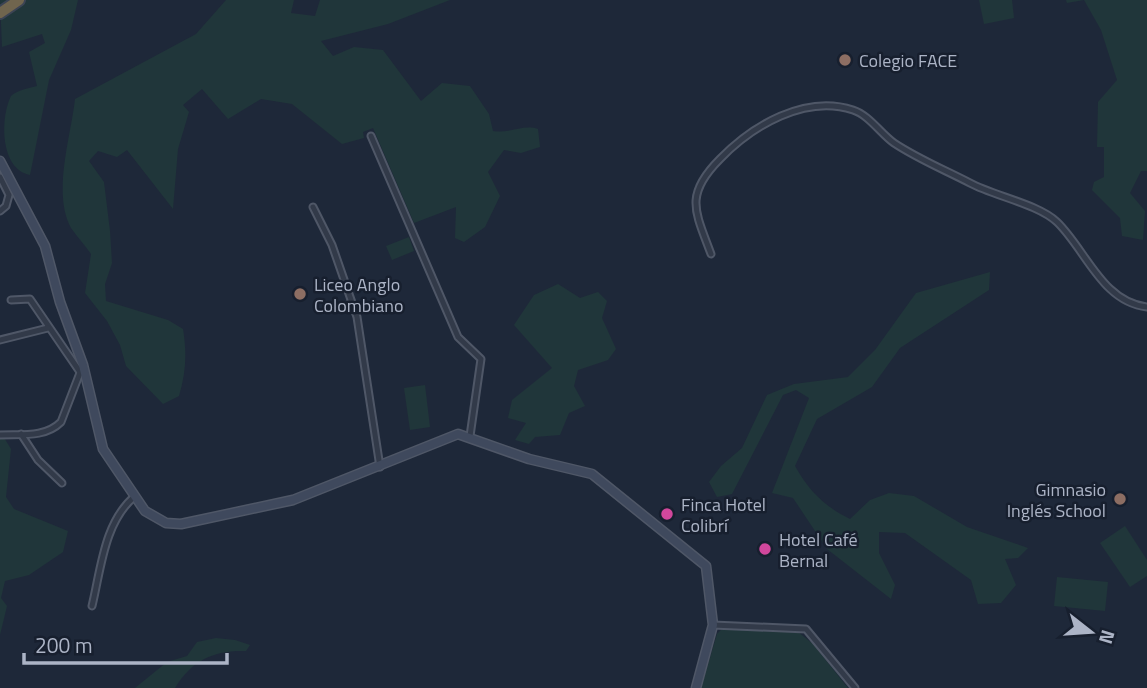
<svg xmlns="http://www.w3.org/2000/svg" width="1147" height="688" font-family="'Titillium Web',sans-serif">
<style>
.green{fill:#20363a}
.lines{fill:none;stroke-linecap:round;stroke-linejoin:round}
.street-casing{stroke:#4f5767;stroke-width:9}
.secondary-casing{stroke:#4f5767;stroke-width:11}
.highway-casing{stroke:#3c4454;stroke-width:14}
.street{stroke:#323a49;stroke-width:5}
.secondary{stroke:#3f495d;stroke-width:8}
.highway{stroke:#70654e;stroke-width:10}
.education-dot{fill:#8d6e63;stroke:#171f2e;stroke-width:2.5}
.hotel-dot{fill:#d1479c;stroke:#171f2e;stroke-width:2.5}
.labels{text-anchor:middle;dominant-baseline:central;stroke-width:5;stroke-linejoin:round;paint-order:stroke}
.poi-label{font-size:18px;fill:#acb4c6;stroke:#171f2e;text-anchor:start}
</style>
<rect width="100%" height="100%" fill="#1e2839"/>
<!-- green -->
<g class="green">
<path d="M0,0H78L71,30L49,80L30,175C0,169 0,118 11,96C17,90 30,88 37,86L29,52L45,43L42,34L2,47Z"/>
<path d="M226,0H294L291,13L315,16L320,0H450L388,24L321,41L333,56L354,47L383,50L421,101L442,83L470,86L489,114L493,131C509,134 523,124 538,129L540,147L521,153L504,150L488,172L500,196L485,227L464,242L455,238L456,207L414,223L373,128L363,132L364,138L342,144L292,104L261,99L228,119L202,89L183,105L189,112L178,149L173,209L127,150L117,157L98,151L89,161L104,182L110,231L112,263L105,284L106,301L168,320L183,329C187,353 186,373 179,396L163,404L126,366L120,345L107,321L85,293L91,254C85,245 77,237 71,228C52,194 71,136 75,99L196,34Z"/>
<path d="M979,0H1012L1014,18L984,24Z"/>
<path d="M1066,0H1147V171H1141L1130,193L1145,211L1143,240L1122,236L1120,218L1092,190L1094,182L1104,177V147H1097L1098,102L1117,80L1101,30L1084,0L1067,3Z"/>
<path d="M409,237L414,251L392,260L386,246Z"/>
<path d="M990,272L989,290L900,348L872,387L817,419L795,466C809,491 824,506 850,519L870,500L889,493L914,496L967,527L1028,548L1018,558L1005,559L1016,585L1001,603L978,604L971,580L905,533L879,532V553L895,585L891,599L827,549L793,498L772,493L809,398L796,390L783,395L732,494L717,497L709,482L721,466L742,448L767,395L794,384L848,377L875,350L916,293Z"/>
<path d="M558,284L580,298L598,292L607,301L602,318L616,349L608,360L578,370L574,386L585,406L569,413L560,435L535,437L529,444L515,440L526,423L508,418L512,400L552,368L514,325L534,295Z"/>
<path d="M425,385L430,427L410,430L404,388Z"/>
<path d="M3,436L11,449L6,497L14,509L68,531L63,552L29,575L5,581L1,598L7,606L0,635V437Z"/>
<path d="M1125,526L1147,560V576L1130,587L1100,543Z"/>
<path d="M1057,577L1108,582L1105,611L1054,606Z"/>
<path d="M722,629L798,632L813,644L848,688H701L717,634Z"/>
<path d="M216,638L235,640L250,645L246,651C214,650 192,660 175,688H135L167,662L187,656L197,642Z"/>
</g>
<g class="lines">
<!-- street casing -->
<g class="street-casing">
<g id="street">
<path d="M371,136L458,337L481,359L470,436"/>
<path d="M0,177L9,195L6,206L0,211"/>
<path d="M313,207L332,245L357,317L380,467"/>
<path d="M711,254C695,211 684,195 720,159C752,126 805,94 853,110C869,115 881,134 894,143C918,159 945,170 970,183C994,196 1038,204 1057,222C1086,250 1102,302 1147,307"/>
<path d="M11,300L30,299L80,372"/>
<path d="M0,340L48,328"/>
<path d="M21,434L38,460L62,483"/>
<path d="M0,435C21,434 45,438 61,422L83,365"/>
<path d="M92,606C101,569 104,522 135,496"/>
<path d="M713,625L806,629L855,688"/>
</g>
</g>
<!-- secondary casing -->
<g class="secondary-casing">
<path id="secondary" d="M0,161L45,246L60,302L83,365L103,449L145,511L166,523L181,524L293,500L458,434L529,459L592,474L706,566L713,625L696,688"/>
</g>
<!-- highway casing -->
<g class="highway-casing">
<path id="highway" d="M0,13L19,0"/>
</g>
<!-- street -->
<use href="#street" class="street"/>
<!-- secondary -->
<use href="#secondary" class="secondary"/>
<!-- highway -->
<use href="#highway" class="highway"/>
</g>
<!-- markers -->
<g class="education-dot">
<circle cx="845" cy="60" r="7"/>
<circle cx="300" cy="294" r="7"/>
<circle cx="1120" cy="499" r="7"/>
</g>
<g class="hotel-dot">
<circle cx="667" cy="514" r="7"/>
<circle cx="765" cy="549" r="7"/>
</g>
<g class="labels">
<!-- poi labels -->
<g class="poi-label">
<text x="859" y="60">Colegio FACE</text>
<text x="314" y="284">Liceo Anglo<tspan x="314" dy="21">Colombiano</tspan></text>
<text x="1106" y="489" text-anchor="end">Gimnasio<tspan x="1106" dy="21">Inglés School</tspan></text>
<text x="681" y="504">Finca Hotel<tspan x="681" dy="21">Colibrí</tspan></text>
<text x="779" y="539">Hotel Café<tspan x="779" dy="21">Bernal</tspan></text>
</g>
</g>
<!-- north arrow -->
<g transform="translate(1091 632) rotate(107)" stroke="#171f2e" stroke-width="5" paint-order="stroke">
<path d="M0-5L12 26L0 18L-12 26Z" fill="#acb4c6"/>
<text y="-10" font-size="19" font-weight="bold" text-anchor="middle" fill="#acb4c6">N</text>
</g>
<!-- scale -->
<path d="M24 653v10h203v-10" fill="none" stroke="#acb4c6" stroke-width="3.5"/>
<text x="35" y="653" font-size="21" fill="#acb4c6" stroke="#171f2e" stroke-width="5" paint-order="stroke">200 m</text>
</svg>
